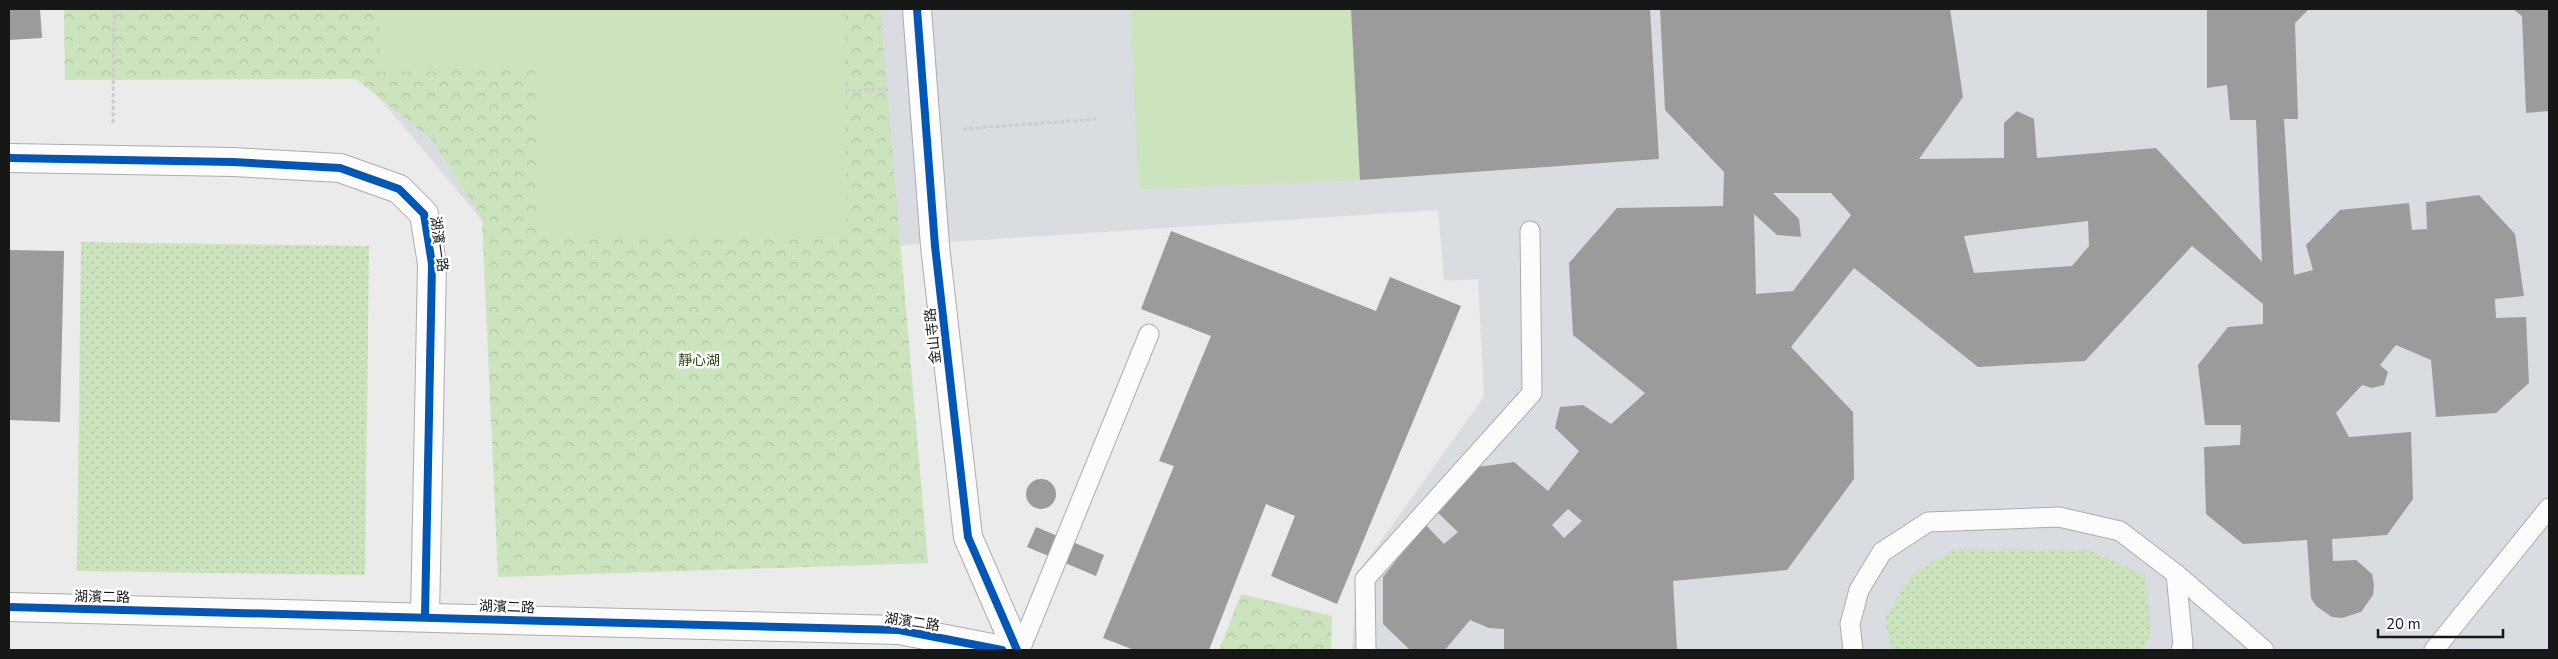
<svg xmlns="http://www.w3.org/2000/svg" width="2558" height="659" font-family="'Nunito Sans','Noto Sans TC',sans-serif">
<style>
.built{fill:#d9dce1}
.grass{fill:url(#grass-dots)}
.forest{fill:url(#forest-crowns)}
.pitch{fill:#cbe4bd}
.building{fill:#9b9b9c;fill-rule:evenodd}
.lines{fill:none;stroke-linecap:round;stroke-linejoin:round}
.lane-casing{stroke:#acacac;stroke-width:21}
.street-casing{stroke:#acacac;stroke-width:30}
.path{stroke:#cccccd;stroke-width:3;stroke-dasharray:4 2.5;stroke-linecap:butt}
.lane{stroke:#fcfcfc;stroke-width:19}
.street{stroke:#fcfcfc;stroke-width:28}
.cycleway-casing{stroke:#fff;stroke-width:11}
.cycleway{stroke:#0057b8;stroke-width:8}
.labels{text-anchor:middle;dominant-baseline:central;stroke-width:5;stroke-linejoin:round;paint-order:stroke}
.street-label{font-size:14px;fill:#161717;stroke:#fff}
.park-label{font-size:14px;fill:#28490d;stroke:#fff}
</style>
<defs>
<pattern id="grass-dots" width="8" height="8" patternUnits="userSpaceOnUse" patternTransform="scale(1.25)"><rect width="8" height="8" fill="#cbe4bd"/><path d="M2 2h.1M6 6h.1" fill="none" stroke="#aec3a2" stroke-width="1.8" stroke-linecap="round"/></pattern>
<pattern id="forest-crowns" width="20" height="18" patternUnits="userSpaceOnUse" patternTransform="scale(1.25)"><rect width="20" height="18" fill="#cbe4bd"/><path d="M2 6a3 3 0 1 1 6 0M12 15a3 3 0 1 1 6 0" fill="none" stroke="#aec3a2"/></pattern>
</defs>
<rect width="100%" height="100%" fill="#ebebec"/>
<!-- built -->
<path class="built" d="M352,9H2549V650H1352L1357,574L1484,397L1478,279L1444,281L1438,210L524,270L350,63Z"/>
<!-- grass -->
<g class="grass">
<path d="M81,242L369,246L365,575L77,571Z"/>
<path d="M1955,549L2088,550L2145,575L2151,631L2144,650H1891L1885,618L1912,574Z"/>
</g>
<!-- forest -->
<g class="forest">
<path d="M64,9H880L928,563L498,577L482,218L432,140L356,79L65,80Z"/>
<path d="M1241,594L1332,616L1331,650H1219Z"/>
</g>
<!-- pitch -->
<g class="pitch">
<path d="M379,9H844L847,232L538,238L535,70L380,72Z"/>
<path d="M1130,9H1351L1360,180L1139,189Z"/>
</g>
<!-- building -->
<g class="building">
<path d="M9,9H40L42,38L9,40Z"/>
<path d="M1351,9H1650L1659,159L1360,180Z"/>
<path d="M1660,9H1950L1963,97L1919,159L2004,158V123L2017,111L2034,119L2037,158L2156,148L2262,262L2256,120H2230L2227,85L2207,88V9H2309L2295,23L2298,119H2284L2294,275L2313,270L2306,245L2340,210L2409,203L2412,230L2427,229L2426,202L2479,195L2515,234L2524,296L2495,299L2496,318L2526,317L2529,383L2496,413L2436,417L2431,360L2396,345L2380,365L2388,372L2384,385L2372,388L2362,385L2336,413L2349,437L2411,432L2413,499L2387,535L2332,539L2333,561L2356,560L2372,574L2374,585L2373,595L2361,612L2342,618L2332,617L2316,606L2311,598L2307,540L2243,544L2206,514L2204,447L2240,445L2241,425H2205L2198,365L2228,327L2263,324V304L2192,246L2085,361L1978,367L1854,268L1791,347L1853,412L1854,479L1787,570L1673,581L1677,650H1504V629L1489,628L1470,620L1445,650H1410L1383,624V577L1425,524L1444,544L1458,532L1436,511L1470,468L1514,462L1548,491L1579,451L1555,428L1560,407L1583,405L1611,424L1645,393L1573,335L1569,263L1617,208L1723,206L1724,172L1665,110ZM1773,193H1831L1851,215L1793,291L1756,294L1754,214L1777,235L1801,237L1799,219ZM2088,221L2089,246L2072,266L1974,273L1964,236ZM1568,509L1582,521L1564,538L1552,525Z"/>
<path d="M2513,9H2549V111L2526,113L2522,16Z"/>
<path d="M1171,231L1376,311L1390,277L1461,306L1337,604L1271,576L1295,516L1266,504L1209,650H1134L1103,638L1174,466L1159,461L1211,336L1141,309Z"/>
<path d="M9,250L64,251L60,422L9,420Z"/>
<circle cx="1041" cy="494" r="15"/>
<path d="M1036,527L1104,555L1096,576L1027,547Z"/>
</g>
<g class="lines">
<!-- lane casing -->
<g class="lane-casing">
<g id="lane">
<path d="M2176,574L2264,650"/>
<path d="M1020,650L1149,334"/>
<path d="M1366,650L1365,579L1532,393L1530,231"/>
<path d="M1853,650L1850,624L1859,590L1882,552L1928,522L2059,517L2120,531L2176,574L2183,645L2181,650"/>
<path d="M2434,650L2549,508"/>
</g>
</g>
<!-- street casing -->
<g class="street-casing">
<g id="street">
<path d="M917,9L935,246L968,537L1017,650"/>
<path d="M9,158L233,162L340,168L399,189L424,214L432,264L425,617"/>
<path d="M9,607L899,630L1002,650"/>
</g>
</g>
<!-- path -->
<g class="path">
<path d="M845,91L888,89"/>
<path d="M113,123L114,9"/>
<path d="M963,129L1097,119"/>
</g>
<!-- lane -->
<use href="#lane" class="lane"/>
<!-- street -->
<use href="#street" class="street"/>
<!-- cycleway casing -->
<g class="cycleway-casing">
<g id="cycleway">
<path d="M917,9L935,246L968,537L1017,650"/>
<path d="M9,158L233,162L340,168L399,189L424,214L432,264L425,617"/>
<path d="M9,607L899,630L1002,650"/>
</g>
</g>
<!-- cycleway -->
<use href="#cycleway" class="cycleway"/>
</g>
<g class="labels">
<!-- street labels -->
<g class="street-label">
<text transform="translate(439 244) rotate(82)">湖濱一路</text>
<text transform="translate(933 336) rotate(-96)">金山寺路</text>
<text transform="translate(102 597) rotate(1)">湖濱二路</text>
<text transform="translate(507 607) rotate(2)">湖濱二路</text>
<text transform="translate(912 622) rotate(8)">湖濱二路</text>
</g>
<!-- park labels -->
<g class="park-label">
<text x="699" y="360">靜心湖</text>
</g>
</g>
<!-- border -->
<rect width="2558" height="659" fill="none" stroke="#161717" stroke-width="20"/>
<!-- scale -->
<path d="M2378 629v8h125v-8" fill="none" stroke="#161717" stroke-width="2.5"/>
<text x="2386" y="629" font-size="15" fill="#161717" stroke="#ffffff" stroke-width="4" paint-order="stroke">20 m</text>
</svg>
